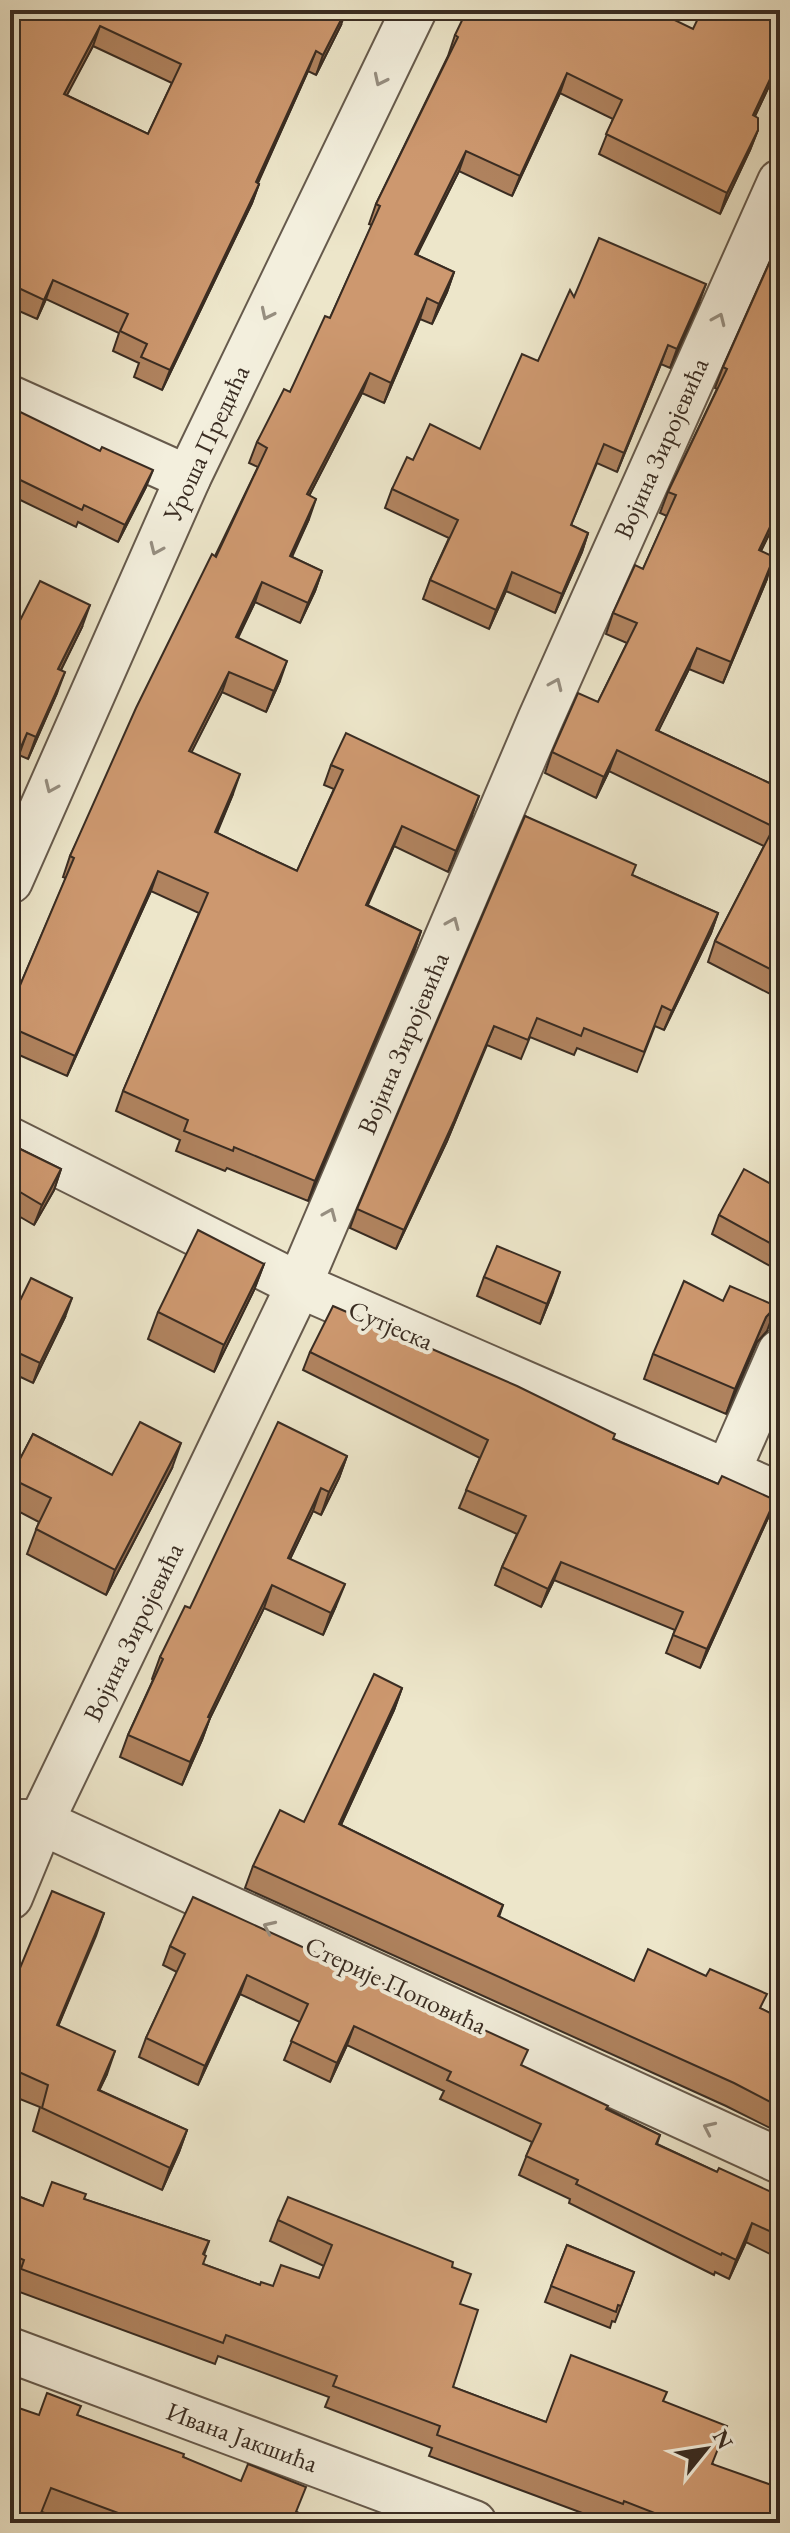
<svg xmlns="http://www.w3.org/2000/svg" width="790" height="2533" font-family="'EB Garamond',serif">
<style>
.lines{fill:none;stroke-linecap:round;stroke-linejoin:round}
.street-casing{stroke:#665a4c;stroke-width:48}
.street{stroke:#f3efdd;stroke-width:44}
.wall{fill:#b0835f;stroke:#392c22;stroke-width:2;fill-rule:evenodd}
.shaded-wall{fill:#906a4e;stroke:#392c22;stroke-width:2}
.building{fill:#cd986f;stroke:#392c22;stroke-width:2;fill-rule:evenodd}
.oneway{stroke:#968e80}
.labels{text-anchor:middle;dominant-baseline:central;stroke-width:8;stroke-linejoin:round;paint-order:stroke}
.street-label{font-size:26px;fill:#392c22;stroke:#f3efdd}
</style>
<rect width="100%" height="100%" fill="#ede6ca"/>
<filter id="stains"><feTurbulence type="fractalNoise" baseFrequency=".0025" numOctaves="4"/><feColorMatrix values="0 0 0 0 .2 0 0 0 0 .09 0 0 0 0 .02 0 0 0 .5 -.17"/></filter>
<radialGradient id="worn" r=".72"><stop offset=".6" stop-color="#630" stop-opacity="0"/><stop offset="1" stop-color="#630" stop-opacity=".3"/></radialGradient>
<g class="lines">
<!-- street casing -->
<g class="street-casing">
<g id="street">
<path d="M10,398L188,478"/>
<path d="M10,881L188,478L414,10"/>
<path d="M10,1140L299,1285L780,1495"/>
<path d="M728,1471L780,1352"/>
<path d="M12,1822H41L780,2161"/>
<path d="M10,1897L41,1822L299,1285L540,720L780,182"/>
<path d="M10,2350L474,2523"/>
</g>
</g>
<!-- street -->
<use href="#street" class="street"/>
</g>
<!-- wall -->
<g class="wall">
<path d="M10,10L341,25L316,75L308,71L258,183L259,184L252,203L162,390L134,377L139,363L113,351L119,333L46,299L37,319L10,307ZM93,46L172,83L148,134L66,95Z"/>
<path d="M780,10V63L755,116L758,130L750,150L720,214L599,154L613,119L560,93L512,196L459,171L417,255L454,272L447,292L432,324L420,319L384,403L362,393L309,496V519L292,557L322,571L315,591L300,623L255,602L238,638L280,681L266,712L222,692L191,752L233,794L217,833L297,871L334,789L324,785L331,765L472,816L448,872L394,846L367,905L421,931L414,952L308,1201L227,1168L225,1171L176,1151L180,1140L116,1111L123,1091L199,913L151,891L67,1076L10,1051V1009L66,878L63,877L70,856L258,467L249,463L257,442L290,392L330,318L372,225L369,224L376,204L448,56L455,35L693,29Z"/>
<path d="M780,239V512L761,551L767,579L723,683L689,669L658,731L780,788V999L708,962L715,941L764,846L609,771L596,798L545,773L552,752L598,702L627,643L606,634L613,613L643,569L667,516L660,513L668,492L717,389L715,388L723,367Z"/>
<path d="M574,297L699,303L670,368L661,364L617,472L597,463L571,525L588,533L582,552L555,613L506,591L489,629L423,599L430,580L449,538L385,508L392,489L413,460L480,449L538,361Z"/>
<path d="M10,407L146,487L118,542L78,522L76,527L10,495Z"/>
<path d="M82,627L61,670L57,693L28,759L19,755L10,776V640Z"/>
<path d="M525,816L632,875L718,913L711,933L664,1030L655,1026L637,1072L577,1048L574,1055L530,1037L521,1059L487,1045L447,1141L396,1249L350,1228L357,1209Z"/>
<path d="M10,1144L61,1169L54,1190L34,1225L10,1211Z"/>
<path d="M780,1189V1248L770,1266L712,1234L719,1215Z"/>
<path d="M264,1264L254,1290L214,1372L148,1339L158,1312Z"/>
<path d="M484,1277L553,1292L540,1324L477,1296Z"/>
<path d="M65,1317L33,1383L10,1372V1321Z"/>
<path d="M767,1331L757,1342L726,1414L644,1379L653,1354Z"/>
<path d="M310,1352L614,1439L718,1484L775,1500L768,1518L700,1668L666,1653L675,1630L554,1580L541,1607L495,1585L502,1567L517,1534L459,1508L480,1458L303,1370Z"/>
<path d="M780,1411V1438L772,1434Z"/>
<path d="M33,1434L112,1475L172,1468L106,1595L27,1554L39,1522L10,1507V1479Z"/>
<path d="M347,1456L339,1478L321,1515L313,1511L290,1559L336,1606L323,1635L264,1608L210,1718L202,1740L182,1785L120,1757L128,1735L153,1680L152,1679L160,1657L190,1608Z"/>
<path d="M402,1688L394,1710L341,1825L503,1905L499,1917L634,1981L762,2009L780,2018V2133L726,2106L245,1888L253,1866L304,1822Z"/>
<path d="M104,1913L58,2026L107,2074L99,2090L187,2130L179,2152L162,2190L33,2131L40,2107L10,2095V1992Z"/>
<path d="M170,1946L522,2066L660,2135L657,2144L717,2172L780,2196V2259L746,2242L729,2279L715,2272L714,2275L569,2203L570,2199L519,2175L532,2142L440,2099L444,2091L347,2045L330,2082L284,2060L300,2022L240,1994L198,2085L139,2057L146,2038L177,1972L163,1965Z"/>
<path d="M10,2193L43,2206L84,2199L209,2241L204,2255L203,2264L260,2285L273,2286L319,2278L324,2266L270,2241L278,2220L452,2267L460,2304L453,2387L546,2422L663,2401L713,2464L780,2523H609L429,2456L432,2448L325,2407L329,2397L218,2356L215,2364L14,2290L17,2281L10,2279Z"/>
<path d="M567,2245L634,2272L615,2322L612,2321L610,2328L545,2302Z"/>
<path d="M39,2415H77L183,2457L296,2512L325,2523H70L42,2512Z"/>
</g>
<!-- shaded-wall -->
<g class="shaded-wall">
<path d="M346,10L341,25L316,75L323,55Z"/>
<path d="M100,26L93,46L57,114L64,94Z"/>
<path d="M316,51L308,71L249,202L256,182Z"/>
<path d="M780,58V63L746,135L753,115Z"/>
<path d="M567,73L560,93L512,196L520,176Z"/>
<path d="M758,130L750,150L720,214L727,193Z"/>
<path d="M466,151L459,171L407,274L415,254Z"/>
<path d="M259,184L252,203L162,390L170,370Z"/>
<path d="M454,272L447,292L432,324L439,304Z"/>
<path d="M53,280L46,299L37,319L44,300Z"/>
<path d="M706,284L699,303L670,368L677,349Z"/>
<path d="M427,298L420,319L384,403L391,383Z"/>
<path d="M668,345L661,364L617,472L624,453Z"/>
<path d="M370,373L362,393L299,515L307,494Z"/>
<path d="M153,470L146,487L118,542L125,525Z"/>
<path d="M316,499L309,519L282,576L290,556Z"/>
<path d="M780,506V512L751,571L759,550Z"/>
<path d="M588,533L582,552L555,613L562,594Z"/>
<path d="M774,557L767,579L723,683L731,662Z"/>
<path d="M322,571L315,591L300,623L308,603Z"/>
<path d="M512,572L506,591L489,629L496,610Z"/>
<path d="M262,582L255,602L228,657L236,637Z"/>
<path d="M90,605L82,627L51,690L58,669Z"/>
<path d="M697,648L689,669L648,752L656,730Z"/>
<path d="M287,661L280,681L266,712L274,691Z"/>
<path d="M65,672L57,693L28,759L36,737Z"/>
<path d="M229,672L222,692L182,771L189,751Z"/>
<path d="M27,733L19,755L10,776V772Z"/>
<path d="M617,750L609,771L596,798L604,777Z"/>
<path d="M240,774L233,794L208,852L215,832Z"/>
<path d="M479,796L472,816L448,872L456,851Z"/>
<path d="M402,826L394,846L359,925L366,905Z"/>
<path d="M158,871L151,891L67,1076L75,1056Z"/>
<path d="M718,913L711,933L664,1030L672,1011Z"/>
<path d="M421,931L414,952L308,1201L315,1181Z"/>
<path d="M494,1026L447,1141L396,1249L404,1230Z"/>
<path d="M61,1169L54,1190L34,1225L42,1205Z"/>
<path d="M780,1241V1248L770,1266L777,1247Z"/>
<path d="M264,1264L254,1290L214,1372L224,1345Z"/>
<path d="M560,1272L553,1292L540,1324L547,1304Z"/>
<path d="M72,1298L65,1317L33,1383L40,1363Z"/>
<path d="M776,1306L767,1331L757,1342L726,1414L735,1389L766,1317Z"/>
<path d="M181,1443L172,1468L106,1595L115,1570Z"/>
<path d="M347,1456L339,1478L321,1515L329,1492Z"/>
<path d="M321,1488L313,1511L280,1580L288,1558Z"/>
<path d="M775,1500L768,1518L700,1668L707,1649Z"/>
<path d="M561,1562L554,1580L541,1607L548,1589Z"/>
<path d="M345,1584L336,1606L323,1635L331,1613Z"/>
<path d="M272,1585L264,1608L210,1718L202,1740L182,1785L208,1717Z"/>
<path d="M402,1688L394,1710L331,1846L339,1824Z"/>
<path d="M104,1913L96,1936L49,2048L57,2025Z"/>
<path d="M247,1975L240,1994L198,2085L205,2066Z"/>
<path d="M354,2026L347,2045L330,2082L337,2063Z"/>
<path d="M115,2051L107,2074L89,2112L98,2090Z"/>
<path d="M187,2130L179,2152L162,2190L170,2168Z"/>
<path d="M752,2223L746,2242L729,2279L736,2260Z"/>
</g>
<!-- building -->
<g class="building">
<path d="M10,10H346L323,55L316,51L256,182L259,184L170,370L141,357L147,344L120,331L128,314L53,280L44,300L10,284ZM100,26L181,64L148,134L64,94Z"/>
<path d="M467,10H654L693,29L702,10H780V58L753,115L758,118V130L727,193L606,134L622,100L567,73L520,176L466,151L415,254L454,272L439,304L427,298L391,383L370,373L307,494L316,499L290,556L322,571L308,603L262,582L236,637L287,661L274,691L229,672L189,751L240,774L215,832L297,871L343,770L331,765L346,733L479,796L456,851L402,826L366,905L421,931L315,1181L234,1147L233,1151L184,1131L188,1120L123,1091L208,893L158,871L75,1056L10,1027V1009L74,858L70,856L136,708L212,554L216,557L267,448L257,442L284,389L290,392L325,316L330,318L380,206L376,204L458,37L455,35Z"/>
<path d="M599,238L706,284L677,349L668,345L624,453L604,444L571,525L588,533L562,594L512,572L496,610L430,580L458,520L392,489L407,457L413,460L430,424L480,449L522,354L538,361L570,290L574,297Z"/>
<path d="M780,239V506L759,550L774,557L731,662L697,648L656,730L780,788V974L715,941L774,827L617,750L604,777L552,752L578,693L598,702L637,623L613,613L635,565L643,569L676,495L668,492L727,369L723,367Z"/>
<path d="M10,407L100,451L102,447L153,470L125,525L84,505L82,510L10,475Z"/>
<path d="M40,581L90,605L58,669L65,672L36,737L27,733L10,772V640Z"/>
<path d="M525,816L636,865L632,875L718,913L672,1011L662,1006L644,1052L584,1028L581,1036L537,1018L528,1040L494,1026L454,1121L404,1230L357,1209Z"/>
<path d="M10,1144L61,1169L42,1205L10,1186Z"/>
<path d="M744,1169L780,1189V1241L777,1247L719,1215Z"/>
<path d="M198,1230L264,1264L224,1345L158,1312Z"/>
<path d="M497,1246L560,1272L547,1304L484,1277Z"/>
<path d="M31,1278L72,1298L40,1363L10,1349V1321Z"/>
<path d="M684,1281L723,1301L730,1286L776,1306L766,1317L735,1389L653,1354Z"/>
<path d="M333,1306L517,1386L615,1434L613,1439L718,1484L722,1476L775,1500L707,1649L673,1635L683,1612L561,1562L548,1589L502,1567L526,1516L466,1490L488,1440L310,1352Z"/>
<path d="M140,1422L181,1443L115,1570L36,1529L51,1498L10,1478L33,1434L112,1475Z"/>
<path d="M278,1422L347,1456L329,1492L321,1488L288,1558L345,1584L331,1613L272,1585L208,1717L210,1718L190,1762L128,1735L163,1659L160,1657L185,1606L190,1608Z"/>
<path d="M374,1674L402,1688L339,1824L503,1905L498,1916L634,1981L648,1949L706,1976L710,1969L767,1994L760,2008L780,2018V2107L734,2083L253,1866L280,1810L304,1822Z"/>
<path d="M52,1891L104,1913L57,2025L115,2051L98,2090L187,2130L170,2168L42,2108L48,2085L10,2068V1992Z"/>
<path d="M193,1897L528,2050L521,2065L608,2106L606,2109L660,2135L656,2144L717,2172L719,2168L780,2196V2236L752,2223L736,2260L722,2253L721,2255L576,2184L578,2180L526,2156L541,2124L447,2080L451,2072L354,2026L337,2063L291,2041L308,2004L247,1975L205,2066L146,2038L185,1954L170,1946Z"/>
<path d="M52,2182L86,2194L84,2199L209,2241L203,2254L206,2256L203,2264L260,2285L261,2282L273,2286L281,2265L319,2278L332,2245L278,2220L288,2197L453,2262L452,2267L471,2274L460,2304L478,2310L453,2387L546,2422L571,2355L667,2392L663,2401L727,2426L712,2464L780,2488V2523H680L624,2501L623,2504L437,2435L440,2426L333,2386L337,2376L226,2335L223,2343L21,2269L24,2260L10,2254V2193L43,2206Z"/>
<path d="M567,2245L634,2272L621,2306L618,2305L616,2312L551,2286Z"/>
<path d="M47,2393L81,2406L77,2415L184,2454L183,2457L241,2481L248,2464L306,2487L296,2512L325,2523H145L51,2488L37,2523H10V2405L39,2415Z"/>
</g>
<!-- one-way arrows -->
<defs><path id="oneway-chevron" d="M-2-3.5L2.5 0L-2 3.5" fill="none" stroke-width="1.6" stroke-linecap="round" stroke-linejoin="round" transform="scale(2)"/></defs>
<g class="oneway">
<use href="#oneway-chevron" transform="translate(380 80) rotate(116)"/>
<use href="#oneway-chevron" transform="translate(267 314) rotate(116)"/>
<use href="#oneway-chevron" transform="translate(719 319) rotate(-66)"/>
<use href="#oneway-chevron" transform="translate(156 549) rotate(114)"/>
<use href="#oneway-chevron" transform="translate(556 684) rotate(-66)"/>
<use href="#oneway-chevron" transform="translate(51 787) rotate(114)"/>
<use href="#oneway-chevron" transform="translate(453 923) rotate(-67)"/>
<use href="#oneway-chevron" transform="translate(330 1214) rotate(-67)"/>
<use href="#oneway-chevron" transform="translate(269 1927) rotate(-155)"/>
<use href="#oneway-chevron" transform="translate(709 2128) rotate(-155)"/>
</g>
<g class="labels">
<!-- street labels -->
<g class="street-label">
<text transform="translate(206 443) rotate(-65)">Уроша Предића</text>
<text transform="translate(661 448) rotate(-66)">Војина Зиројевића</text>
<text transform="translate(403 1043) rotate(-67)">Војина Зиројевића</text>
<text transform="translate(391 1325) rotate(23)">Сутјеска</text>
<text transform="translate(133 1632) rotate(-64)">Војина Зиројевића</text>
<text transform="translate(396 1985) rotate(25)">Стерије Поповића</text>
<text transform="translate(242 2437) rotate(20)">Ивана Јакшића</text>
</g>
</g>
<!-- margin -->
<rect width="790" height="2533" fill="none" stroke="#ede6ca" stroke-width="40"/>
<rect x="12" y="12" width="766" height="2509" fill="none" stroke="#392c22" stroke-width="4"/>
<rect x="20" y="20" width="750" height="2493" fill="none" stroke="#392c22" stroke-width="2"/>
<!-- north arrow -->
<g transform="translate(706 2449) rotate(60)" stroke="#f3efdd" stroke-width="6" paint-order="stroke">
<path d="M0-6L14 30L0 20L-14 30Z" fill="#392c22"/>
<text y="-12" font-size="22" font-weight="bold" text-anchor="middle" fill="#392c22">N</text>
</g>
<rect width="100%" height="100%" filter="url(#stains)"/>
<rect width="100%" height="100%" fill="url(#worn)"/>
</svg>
